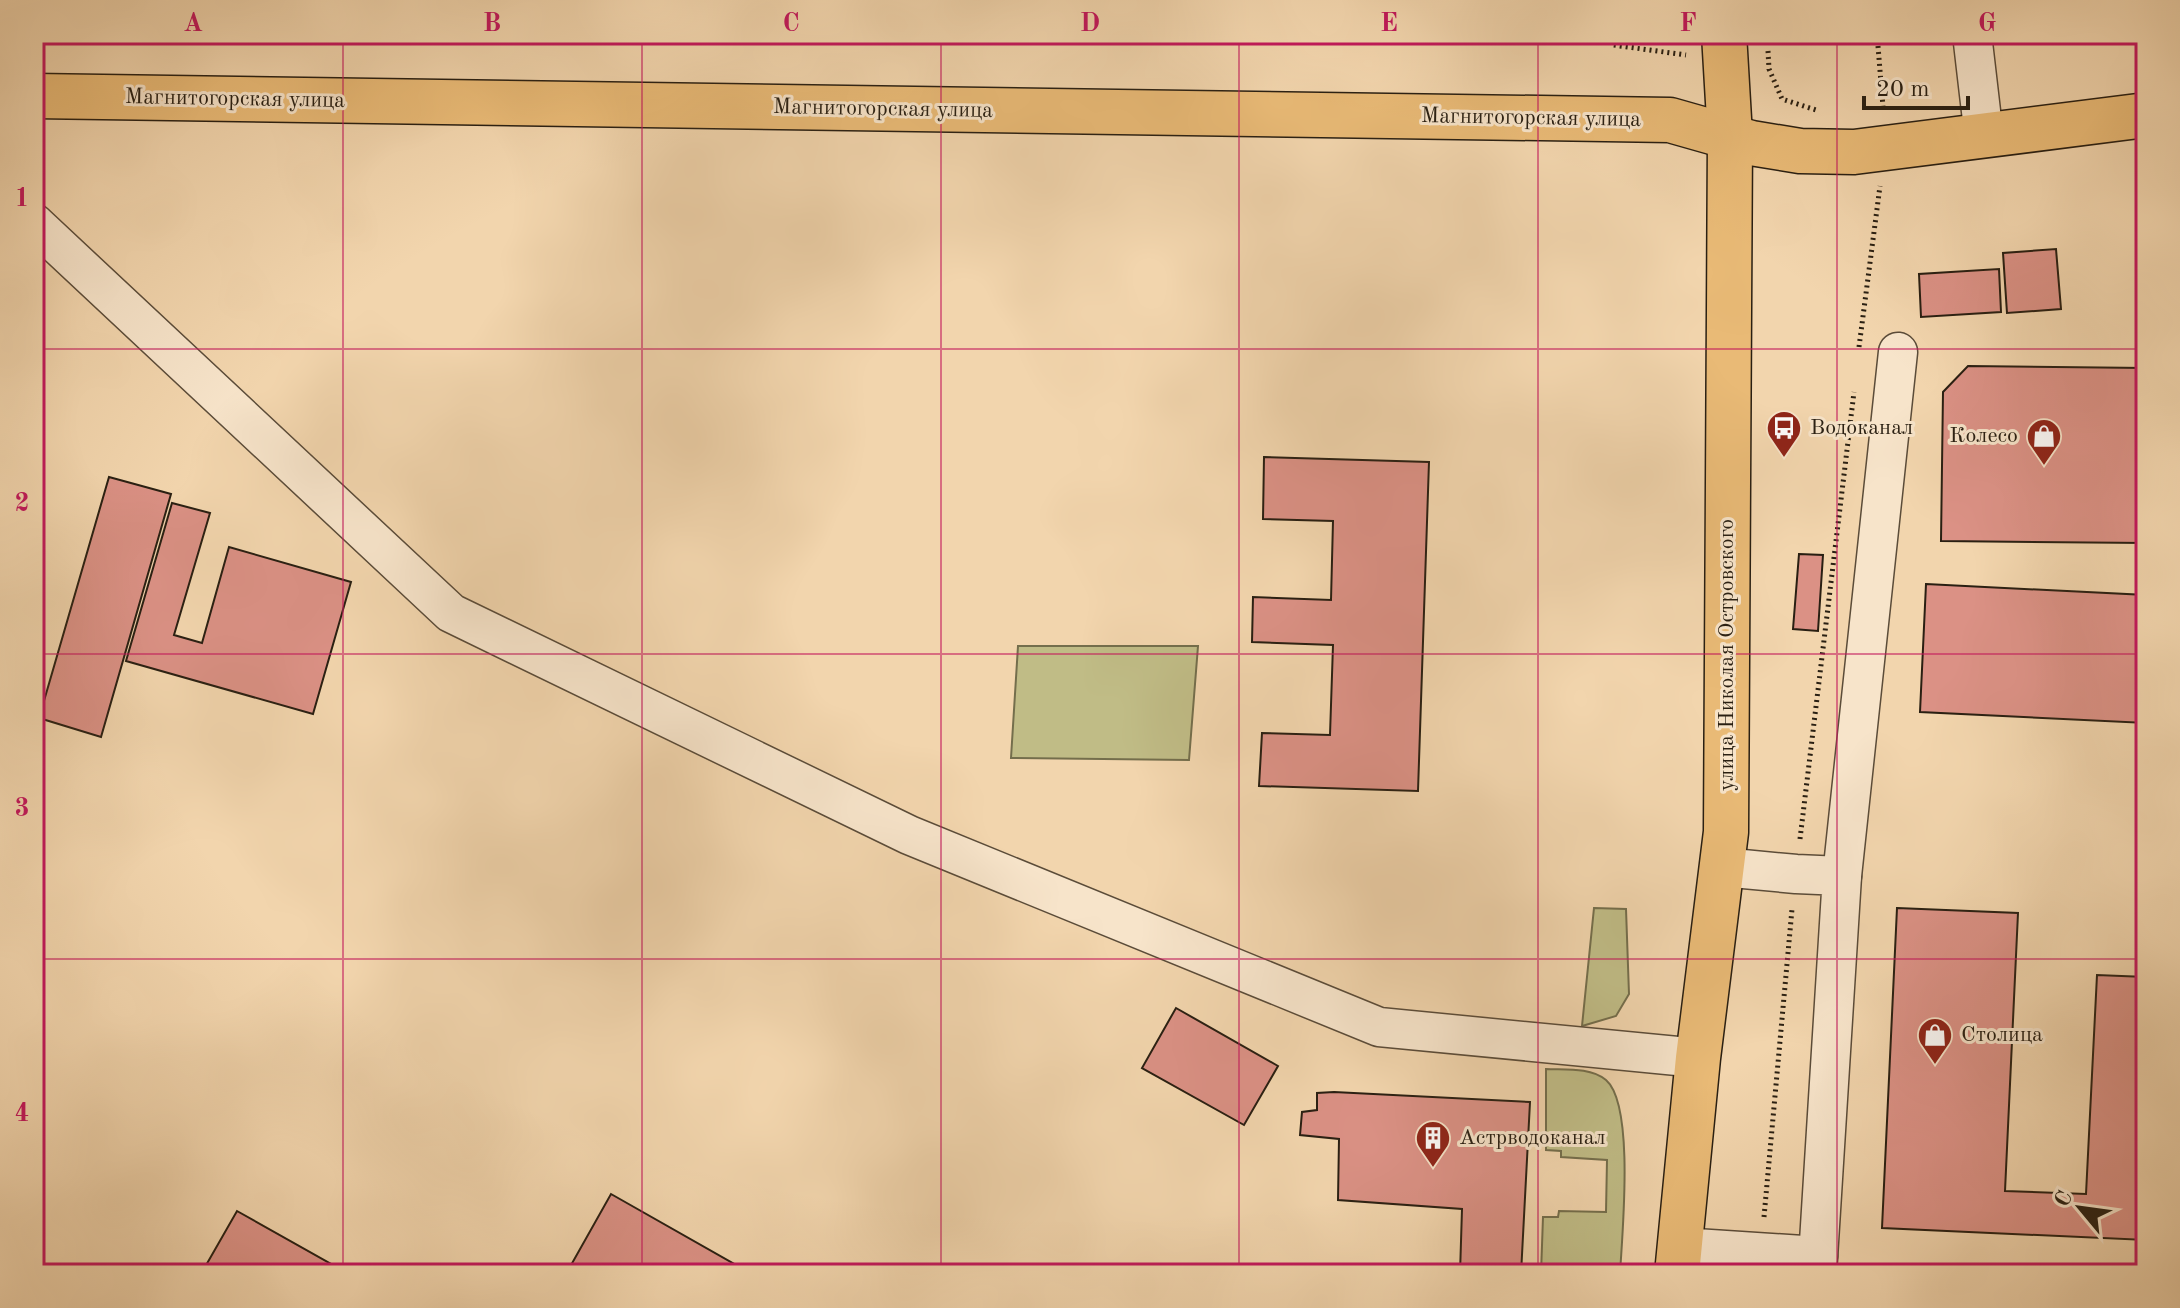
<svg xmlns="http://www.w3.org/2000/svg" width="2180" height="1308" font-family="'Old Standard TT',serif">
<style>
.green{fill:#c0bc86;stroke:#746e4c;stroke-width:2}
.building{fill:#db9185;stroke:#291f12;stroke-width:2}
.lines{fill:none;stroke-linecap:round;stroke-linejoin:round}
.minor-casing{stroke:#5b4c39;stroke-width:41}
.major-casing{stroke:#291f12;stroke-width:47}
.path{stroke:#291f12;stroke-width:5;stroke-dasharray:2 4;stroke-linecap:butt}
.minor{stroke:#f7e4ca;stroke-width:38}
.major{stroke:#e9ba76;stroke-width:44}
.grid{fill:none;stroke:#c2185b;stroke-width:2;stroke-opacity:0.55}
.labels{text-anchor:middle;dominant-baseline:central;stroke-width:6;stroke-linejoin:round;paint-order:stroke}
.street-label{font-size:22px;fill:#291f12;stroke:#f7e4ca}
.poi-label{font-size:22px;fill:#291f12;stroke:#f7e4ca;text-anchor:start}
.neatline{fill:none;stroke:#c2185b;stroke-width:3}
.grid-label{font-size:26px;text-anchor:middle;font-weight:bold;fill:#c2185b}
</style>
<rect width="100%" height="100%" fill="#f2d5ad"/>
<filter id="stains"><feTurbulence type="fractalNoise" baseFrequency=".0025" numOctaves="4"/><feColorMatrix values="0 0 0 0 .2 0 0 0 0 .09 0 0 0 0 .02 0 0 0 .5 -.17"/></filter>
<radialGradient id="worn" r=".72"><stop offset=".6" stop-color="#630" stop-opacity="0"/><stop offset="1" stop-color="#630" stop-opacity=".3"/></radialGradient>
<!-- green -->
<g class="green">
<path d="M1018,646H1198L1189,760L1011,758Z"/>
<path d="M1594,908L1626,909L1629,994L1616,1016L1582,1026Z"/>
<path d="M1546,1069C1565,1070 1590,1067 1606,1080C1635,1105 1622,1235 1620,1274H1541L1543,1217H1558L1559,1211L1606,1212L1607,1160L1561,1157V1151L1546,1150Z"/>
</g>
<!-- building -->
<g class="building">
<path d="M2056,249L2061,309L2007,313L2003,253Z"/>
<path d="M1999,269L2001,312L1921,317L1919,274Z"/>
<path d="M1968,366L2146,368V543L1941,541L1943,392Z"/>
<path d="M1264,457L1429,462L1418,791L1259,786L1262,733L1330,735L1333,645L1252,642L1253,597L1331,600L1333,521L1263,519Z"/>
<path d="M109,477L171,494L101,737L39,718Z"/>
<path d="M172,503L210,513L174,635L202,643L229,547L351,582L313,714L126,661Z"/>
<path d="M1799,554L1823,555L1818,631L1793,629Z"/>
<path d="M1926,584L2146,595V723L1920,712Z"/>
<path d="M1897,908L2018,913L2005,1191L2086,1194L2097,975L2146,977V1240L1882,1228Z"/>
<path d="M1176,1008L1278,1066L1244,1125L1142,1068Z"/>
<path d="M1334,1092L1530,1102L1521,1274H1460L1462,1209L1338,1200L1339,1139L1300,1135L1302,1112L1317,1110V1093Z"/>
<path d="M611,1194L752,1274H566Z"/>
<path d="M237,1211L349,1274H201Z"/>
</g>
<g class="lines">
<!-- minor casing -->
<g class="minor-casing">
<g id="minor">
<path d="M1972,34L1984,137"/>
<path d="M34,223L451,613L909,835L1379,1027L1698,1058"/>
<path d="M1722,867L1796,874L1842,876L1817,1274"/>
<path d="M1842,876L1898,352"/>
<path d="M1680,1247L1818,1256"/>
</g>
</g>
<!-- major casing -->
<g class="major-casing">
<g id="major">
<path d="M34,96L1670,120L1751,143L1800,151L1854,152L2146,115"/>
<path d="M1677,1274L1698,1058L1726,832L1730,136L1724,34"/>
</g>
</g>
<!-- path -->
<g class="path">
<path d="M1611,34L1613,45L1686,55"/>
<path d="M1877,34L1883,107"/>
<path d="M1768,51L1769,69L1782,99L1816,110"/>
<path d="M1859,347L1880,186"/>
<path d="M1800,839L1854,392"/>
<path d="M1764,1217L1792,909"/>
</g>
<!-- minor -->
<use href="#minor" class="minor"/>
<!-- major -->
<use href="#major" class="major"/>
</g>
<!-- grid -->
<path class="grid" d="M343,34V1274M642,34V1274M941,34V1274M1239,34V1274M1538,34V1274M1837,34V1274M34,349H2146M34,654H2146M34,959H2146"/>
<!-- icons -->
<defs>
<g id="bus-pin" transform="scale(1.8)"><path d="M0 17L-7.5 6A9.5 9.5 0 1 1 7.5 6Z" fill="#8f2418" stroke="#f7e4ca"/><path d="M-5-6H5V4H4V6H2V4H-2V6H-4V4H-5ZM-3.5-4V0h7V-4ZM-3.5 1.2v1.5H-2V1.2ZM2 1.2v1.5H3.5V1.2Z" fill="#fff"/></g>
<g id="shop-pin" transform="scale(1.8)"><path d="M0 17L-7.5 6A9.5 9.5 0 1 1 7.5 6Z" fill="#8f2418" stroke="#f7e4ca"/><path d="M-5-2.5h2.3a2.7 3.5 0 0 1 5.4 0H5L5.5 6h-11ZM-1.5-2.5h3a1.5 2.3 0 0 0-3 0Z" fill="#fff"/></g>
<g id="building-pin" transform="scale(1.8)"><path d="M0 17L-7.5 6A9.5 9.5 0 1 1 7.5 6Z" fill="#8f2418" stroke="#f7e4ca"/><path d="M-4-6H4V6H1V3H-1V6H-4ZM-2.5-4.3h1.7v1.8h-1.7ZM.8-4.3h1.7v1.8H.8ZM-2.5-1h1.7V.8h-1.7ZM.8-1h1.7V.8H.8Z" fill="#fff"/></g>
</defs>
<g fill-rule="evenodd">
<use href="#bus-pin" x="1784" y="428"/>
<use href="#shop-pin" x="2044" y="436"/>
<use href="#shop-pin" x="1935" y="1035"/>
<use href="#building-pin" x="1433" y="1138"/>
</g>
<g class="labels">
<!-- street labels -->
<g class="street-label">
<text transform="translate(235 99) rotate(1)">Магнитогорская улица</text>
<text transform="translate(883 109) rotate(1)">Магнитогорская улица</text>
<text transform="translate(1531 118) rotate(1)">Магнитогорская улица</text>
<text transform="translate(1727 655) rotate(-90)">улица Николая Островского</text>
</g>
<!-- poi labels -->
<g class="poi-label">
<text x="1810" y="428">Водоканал</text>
<text x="2018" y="436" text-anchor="end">Колесо</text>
<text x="1961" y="1035">Столица</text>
<text x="1459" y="1138">Астрводоканал</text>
</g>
</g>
<!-- margin -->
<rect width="2180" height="1308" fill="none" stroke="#f2d5ad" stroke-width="88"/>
<!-- north arrow -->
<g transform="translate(2080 1208) rotate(299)" stroke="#f7e4ca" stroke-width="6" paint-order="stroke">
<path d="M0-6L14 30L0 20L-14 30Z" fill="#291f12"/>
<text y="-12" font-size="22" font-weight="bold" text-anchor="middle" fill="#291f12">С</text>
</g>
<!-- scale -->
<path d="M1864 96v12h104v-12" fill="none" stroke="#291f12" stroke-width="4"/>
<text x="1876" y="96" font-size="24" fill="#291f12" stroke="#f7e4ca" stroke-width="6" paint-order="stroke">20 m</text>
<rect x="44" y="44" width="2092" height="1220" class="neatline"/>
<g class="grid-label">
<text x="193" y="31">A</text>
<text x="492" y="31">B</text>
<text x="791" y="31">C</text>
<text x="1090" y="31">D</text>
<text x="1389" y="31">E</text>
<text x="1688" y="31">F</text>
<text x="1987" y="31">G</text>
<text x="22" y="206">1</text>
<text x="22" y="511">2</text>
<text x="22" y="816">3</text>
<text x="22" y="1121">4</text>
</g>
<rect width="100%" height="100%" filter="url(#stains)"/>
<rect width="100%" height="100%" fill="url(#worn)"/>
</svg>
